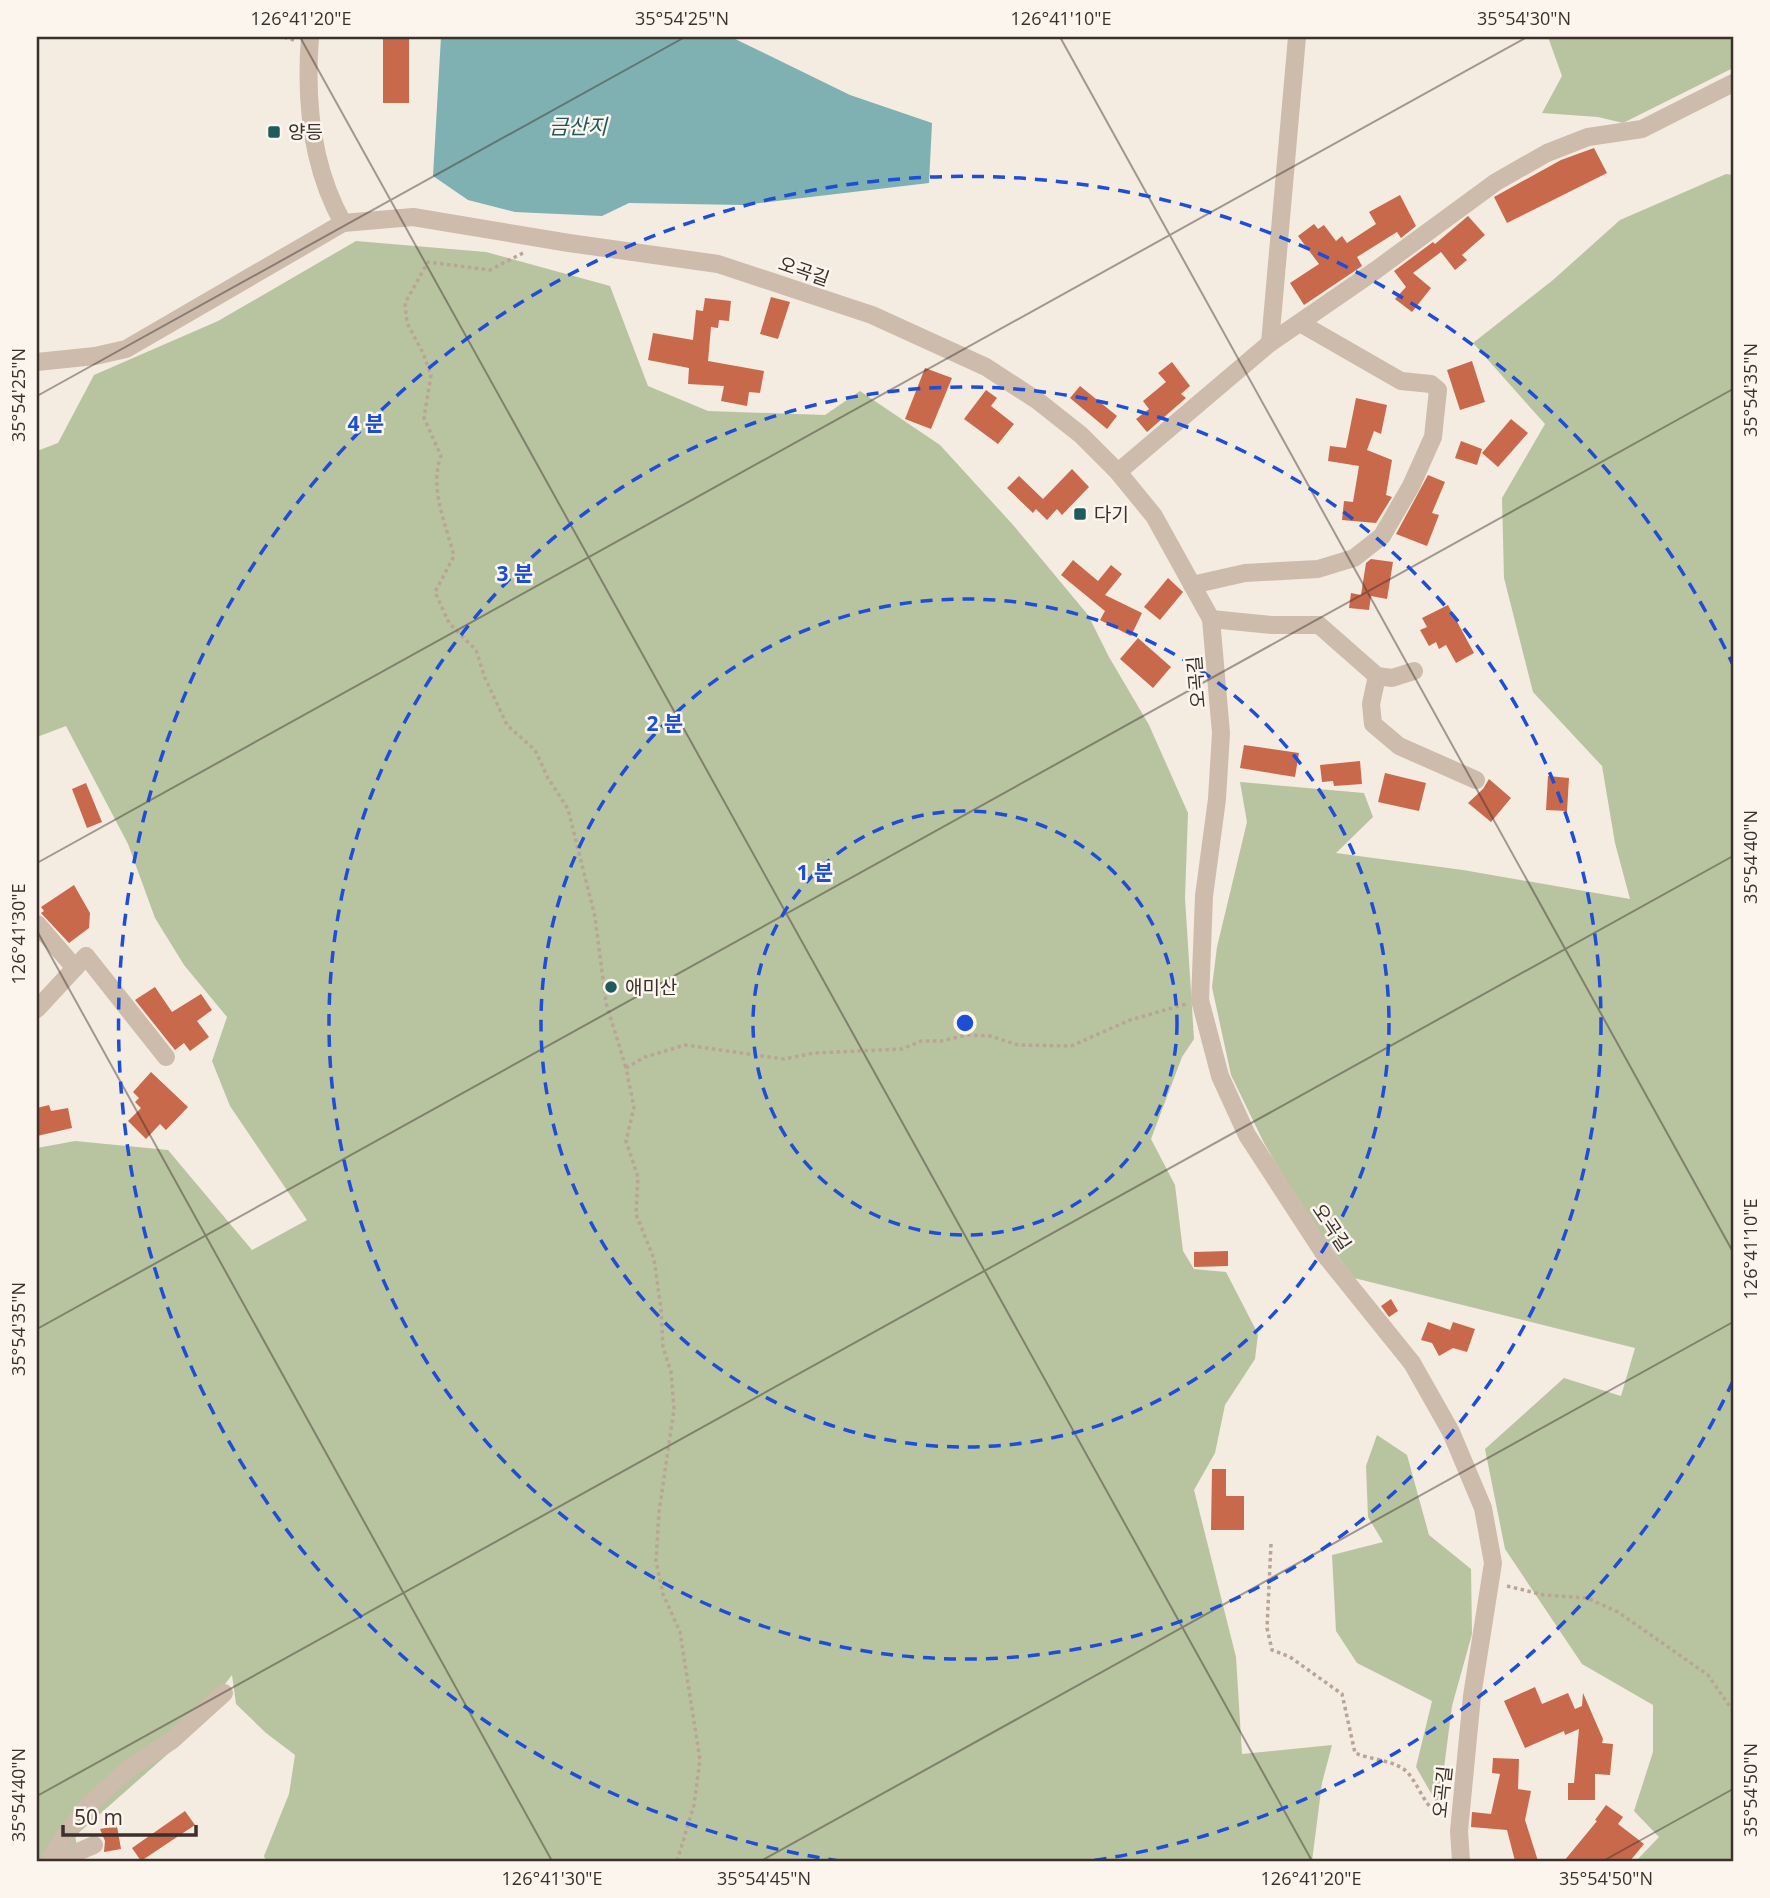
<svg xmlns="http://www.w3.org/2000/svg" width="1770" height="1898" font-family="'Open Sans','Noto Sans KR',sans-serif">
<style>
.green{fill:#b8c4a0}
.water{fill:#7fb0b2}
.building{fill:#c8694b}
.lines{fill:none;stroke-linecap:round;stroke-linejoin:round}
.path{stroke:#b9a596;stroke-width:3.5;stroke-dasharray:3.5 3.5;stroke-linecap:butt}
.minor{stroke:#cdbbac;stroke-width:18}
.ticks{fill:none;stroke:#3b302b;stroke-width:2;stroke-opacity:0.45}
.ring{fill:none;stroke:#1d4ed8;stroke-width:3.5;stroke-dasharray:12 9}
.poi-dot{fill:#1f5a5e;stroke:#fbf5ee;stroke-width:2.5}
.labels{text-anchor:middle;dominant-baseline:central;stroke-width:5;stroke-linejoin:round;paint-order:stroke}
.poi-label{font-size:19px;fill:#3b302b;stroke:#fbf5ee;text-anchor:start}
.street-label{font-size:19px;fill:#3b302b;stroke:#fbf5ee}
.water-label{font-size:21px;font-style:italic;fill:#1f5a5e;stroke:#fbf5ee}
.centre{fill:#1d4ed8;stroke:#fbf5ee;stroke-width:3.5}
.ring-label{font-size:21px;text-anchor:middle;font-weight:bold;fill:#1d4ed8;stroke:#fbf5ee;stroke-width:5;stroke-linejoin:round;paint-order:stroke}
.neatline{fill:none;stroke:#3b302b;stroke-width:2.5}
.ticks-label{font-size:18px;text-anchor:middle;fill:#3b302b}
</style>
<rect width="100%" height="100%" fill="#f4ebe1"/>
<!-- green -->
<g class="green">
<path d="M1548,37H1733V68L1623,123L1598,117L1542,113L1562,76Z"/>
<path d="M1726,174L1733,175V1861H1636L1659,1837L1634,1811L1653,1752V1705L1582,1664L1505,1549L1485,1449L1564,1378L1621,1396L1635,1348L1354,1278L1304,1211L1264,1143L1231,1075L1212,987L1217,947L1247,822L1240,782L1364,793L1373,817L1336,853L1463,870L1630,899L1615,843L1602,766L1533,692L1504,578L1502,498L1545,424L1473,343L1553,280L1620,220Z"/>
<path d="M356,241L486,252L610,286L648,386L708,411L825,415L860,391L940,445L1014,526L1088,615L1109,657L1149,725L1188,813L1185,898L1194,1039L1182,1057L1151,1139L1175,1185L1183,1251L1194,1269L1226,1272L1258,1334L1255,1359L1225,1405L1215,1453L1194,1490L1236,1657L1242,1754L1332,1745L1322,1783L1312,1861H266L264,1856L289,1794L295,1755L266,1733L236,1704L232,1675L178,1745L75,1836L80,1861H37V1148L75,1141L168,1150L252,1250L307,1220L230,1106L212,1061L227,1017L184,965L155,918L128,844L66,726L37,737V451L58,443L94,375L218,321Z"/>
<path d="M1377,1435L1407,1455L1429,1535L1471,1569L1472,1634L1452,1706L1439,1807L1416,1767L1432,1701L1357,1663L1336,1631L1332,1555L1383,1542L1368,1517L1366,1466Z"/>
</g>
<!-- water -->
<path class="water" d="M441,37H731L850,95L932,123L929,183L744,205L629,203L602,216L515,212L468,200L433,176Z"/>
<!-- building -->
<g class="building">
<rect x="383" y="37" width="26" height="66"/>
<path d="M1594,148L1607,173L1507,223L1494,197L1561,160Z"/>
<path d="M1400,195L1416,226L1401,238L1397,232L1357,257L1362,266L1304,305L1290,283L1319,264L1298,236L1314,224L1318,229L1324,225L1336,241L1342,236L1347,243L1376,224L1369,212Z"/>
<path d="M1468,216L1485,235L1462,255L1467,260L1455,270L1441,252L1413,273L1431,288L1412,312L1395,299L1406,287L1394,271L1433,242L1435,244Z"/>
<path d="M771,297L790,302L778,339L760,334Z"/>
<path d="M705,298L731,301L729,321L719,320L718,328L711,327L708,361L764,371L760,393L749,392L747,406L721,401L724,386L688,384L689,368L648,360L653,333L693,340L696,310L703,311Z"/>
<path d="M1472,361L1485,402L1460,410L1447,370Z"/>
<path d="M1172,362L1190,386L1181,394L1186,398L1147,432L1136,419L1149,409L1143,401L1166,382L1158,373Z"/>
<path d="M925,368L952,378L931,429L905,419Z"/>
<path d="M1080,386L1117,416L1107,429L1070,398Z"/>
<path d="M986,390L997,398L991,406L1014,424L998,444L964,419Z"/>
<path d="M1356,398L1387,405L1381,434L1374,431L1367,450L1392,460L1386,495L1392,497L1376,523L1342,520L1344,501L1353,502L1359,466L1328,461L1330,446L1346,448Z"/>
<path d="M1511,419L1528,433L1498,467L1482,453Z"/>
<path d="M1461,441L1482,449L1477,465L1455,458Z"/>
<path d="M1072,469L1089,487L1062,515L1057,509L1047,520L1036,509L1033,513L1007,488L1019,476L1043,499Z"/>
<path d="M1428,475L1445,482L1432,513L1439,515L1427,546L1396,534Z"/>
<path d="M1371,559L1393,562L1387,599L1371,596L1369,610L1349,608L1351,593L1361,595L1366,563Z"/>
<path d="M1073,560L1098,581L1111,565L1122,574L1105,595L1142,613L1131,636L1100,620L1105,611L1061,575Z"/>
<path d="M1168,578L1183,592L1160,620L1144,607Z"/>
<path d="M1448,605L1474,653L1456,663L1446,645L1439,649L1436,642L1429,646L1420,630L1427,627L1422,618Z"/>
<path d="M1138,638L1171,667L1153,688L1120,659Z"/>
<path d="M1244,745L1299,753L1295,777L1240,768Z"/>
<path d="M1360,761L1362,784L1334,786L1333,781L1322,782L1320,765Z"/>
<path d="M1385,773L1426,783L1419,811L1378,802Z"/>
<path d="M1548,776L1569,778L1567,811L1546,810Z"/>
<path d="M1489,779L1511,798L1491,822L1468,803L1483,789Z"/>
<path d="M86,783L102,822L87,828L72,789Z"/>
<path d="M74,885L90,913L89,928L69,943L41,913L44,911L41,907Z"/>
<path d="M155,987L172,1012L201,994L212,1010L197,1021L209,1037L190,1051L184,1043L175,1050L135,1000Z"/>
<path d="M151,1072L188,1107L166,1130L160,1124L146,1139L128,1121L141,1108L135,1102L139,1098L133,1092Z"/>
<path d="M49,1105L51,1111L68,1108L72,1128L37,1136V1108Z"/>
<path d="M1228,1251V1266L1194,1267V1252Z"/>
<path d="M1391,1299L1398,1311L1389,1317L1381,1306Z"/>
<path d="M1428,1322L1450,1330L1453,1322L1475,1329L1467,1352L1453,1348L1439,1356L1432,1343L1421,1340Z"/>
<path d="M1212,1469H1226V1496H1244V1530H1211Z"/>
<path d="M1535,1687L1542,1704L1568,1693L1575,1709L1582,1706L1583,1693L1603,1739L1602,1743L1613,1744L1610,1775L1595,1774V1800H1568V1783H1574L1579,1729L1565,1735L1564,1731L1525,1748L1504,1701Z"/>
<path d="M1493,1758L1519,1759L1518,1789L1531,1791L1525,1820L1538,1861H1515L1507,1830L1471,1827L1472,1812L1491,1814L1500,1774L1492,1773Z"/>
<path d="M1606,1805L1623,1817L1618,1824L1644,1844L1630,1861H1564L1597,1821L1595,1820Z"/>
<path d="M185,1811L195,1825L141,1861L132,1848Z"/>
<path d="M117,1826L121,1849L104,1852L105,1841L100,1829Z"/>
</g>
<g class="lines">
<!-- path -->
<g class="path">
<path d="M284,37L294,40"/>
<path d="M523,253L490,270L428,262L405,303L407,323L423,353L431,375L424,418L441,456C429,489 446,524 454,556L435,592L449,623L476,650L485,678L507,725L535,750L548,778L568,809L595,917L606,1003L626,1068"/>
<path d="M1271,1544L1267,1628L1272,1650L1290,1657L1342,1694L1355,1753C1371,1760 1396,1760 1408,1773C1420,1787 1425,1808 1442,1817"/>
<path d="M1507,1586L1544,1595L1587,1598L1618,1612L1708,1675L1733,1711"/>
<path d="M677,1861L694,1805L700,1760L680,1632L663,1594L656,1561L659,1512L674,1409L671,1372L663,1347L661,1309L654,1259L636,1214L638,1177L626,1141L634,1107L626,1068L645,1057L685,1045L784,1059L814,1053L902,1049L921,1041H941L967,1035L990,1036L1018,1045L1071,1046L1130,1020L1186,1004"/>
</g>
<!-- minor -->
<g class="minor">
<path d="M310,37C305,101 311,166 343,223L413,217L569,243L718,264L872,315L986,367L1038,401L1081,435L1118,472L1154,516L1211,619L1221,733L1217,799L1204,896L1200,1000L1220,1076L1247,1135L1325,1255L1412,1363L1451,1432L1483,1508L1493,1563L1472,1696L1459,1831L1461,1861"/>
<path d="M1270,343L1297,37"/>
<path d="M37,362L95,356L126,349L343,223"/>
<path d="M1118,472L1270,343L1376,270L1496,182L1547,153L1588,137L1642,129L1733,83"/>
<path d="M1192,585L1245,573L1318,569L1354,558L1382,536L1411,486L1433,437L1438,390L1431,384L1401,381L1300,323"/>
<path d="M1211,619L1272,625H1319L1377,676L1392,678L1414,671"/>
<path d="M1377,676L1371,704L1373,724L1399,746L1476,780"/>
<path d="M37,924L75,968"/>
<path d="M37,1009L86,956L166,1057"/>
<path d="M50,1861L57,1847L87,1807L128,1769L171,1741L224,1693"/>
<path d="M65,1861L73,1854L94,1845"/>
</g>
</g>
<!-- ticks -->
<path class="ticks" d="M300,37L1312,1861M1060,37L1733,1252M37,396L685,37M37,863L1527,37M37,931L552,1861M37,1329L1733,389M37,1796L1733,856M761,1861L1733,1322M1603,1861L1733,1789"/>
<!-- distance rings -->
<g class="ring">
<circle cx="965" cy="1023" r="212"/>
<circle cx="965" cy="1023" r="424"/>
<circle cx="965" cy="1023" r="636"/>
<path d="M1733 1381A847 847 0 0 1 1090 1861M840 1861A847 847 0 1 1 1733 665"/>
</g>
<!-- markers -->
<g class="poi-dot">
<rect x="267" y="125" width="14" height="14" rx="3.5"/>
<rect x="1073" y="507" width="14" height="14" rx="3.5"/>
<circle cx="611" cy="987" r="7"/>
</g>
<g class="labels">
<!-- poi labels -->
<g class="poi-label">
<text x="288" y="132">양등</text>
<text x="1094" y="514">다기</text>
<text x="625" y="987">애미산</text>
</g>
<!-- street labels -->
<g class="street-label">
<text transform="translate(804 271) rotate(19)">오곡길</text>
<text transform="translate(1196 682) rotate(-95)">오곡길</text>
<text transform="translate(1332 1227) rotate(56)">오곡길</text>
<text transform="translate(1442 1792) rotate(-84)">오곡길</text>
</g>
<!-- water labels -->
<g class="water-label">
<text x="578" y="126">금산지</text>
</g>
</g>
<circle cx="965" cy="1023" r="10" class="centre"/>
<g class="ring-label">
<text x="366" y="431">4 분</text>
<text x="515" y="581">3 분</text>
<text x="665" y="731">2 분</text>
<text x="815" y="880">1 분</text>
</g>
<!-- border -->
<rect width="1770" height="1898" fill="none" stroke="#fbf5ee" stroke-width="77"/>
<!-- scale -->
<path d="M63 1825v10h133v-10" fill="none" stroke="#3b302b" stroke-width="3.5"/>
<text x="74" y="1825" font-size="21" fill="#3b302b" stroke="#fbf5ee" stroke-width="5" paint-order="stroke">50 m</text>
<rect x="38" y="38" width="1694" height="1822" class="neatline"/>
<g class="ticks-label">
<text x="301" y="25">126°41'20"E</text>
<text x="682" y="25">35°54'25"N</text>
<text x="1061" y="25">126°41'10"E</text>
<text x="1524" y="25">35°54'30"N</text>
<text transform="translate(1751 390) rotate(-90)" y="6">35°54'35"N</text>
<text transform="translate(19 395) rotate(-90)" y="6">35°54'25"N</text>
<text transform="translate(1751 857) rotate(-90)" y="6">35°54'40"N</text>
<text transform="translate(19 934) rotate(-90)" y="6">126°41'30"E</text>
<text transform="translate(1751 1249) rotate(-90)" y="6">126°41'10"E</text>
<text transform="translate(19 1329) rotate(-90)" y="6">35°54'35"N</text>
<text transform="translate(1751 1790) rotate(-90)" y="6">35°54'50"N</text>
<text transform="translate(19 1795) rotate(-90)" y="6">35°54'40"N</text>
<text x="552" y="1885">126°41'30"E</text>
<text x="764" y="1885">35°54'45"N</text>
<text x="1311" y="1885">126°41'20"E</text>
<text x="1606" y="1885">35°54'50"N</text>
</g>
</svg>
